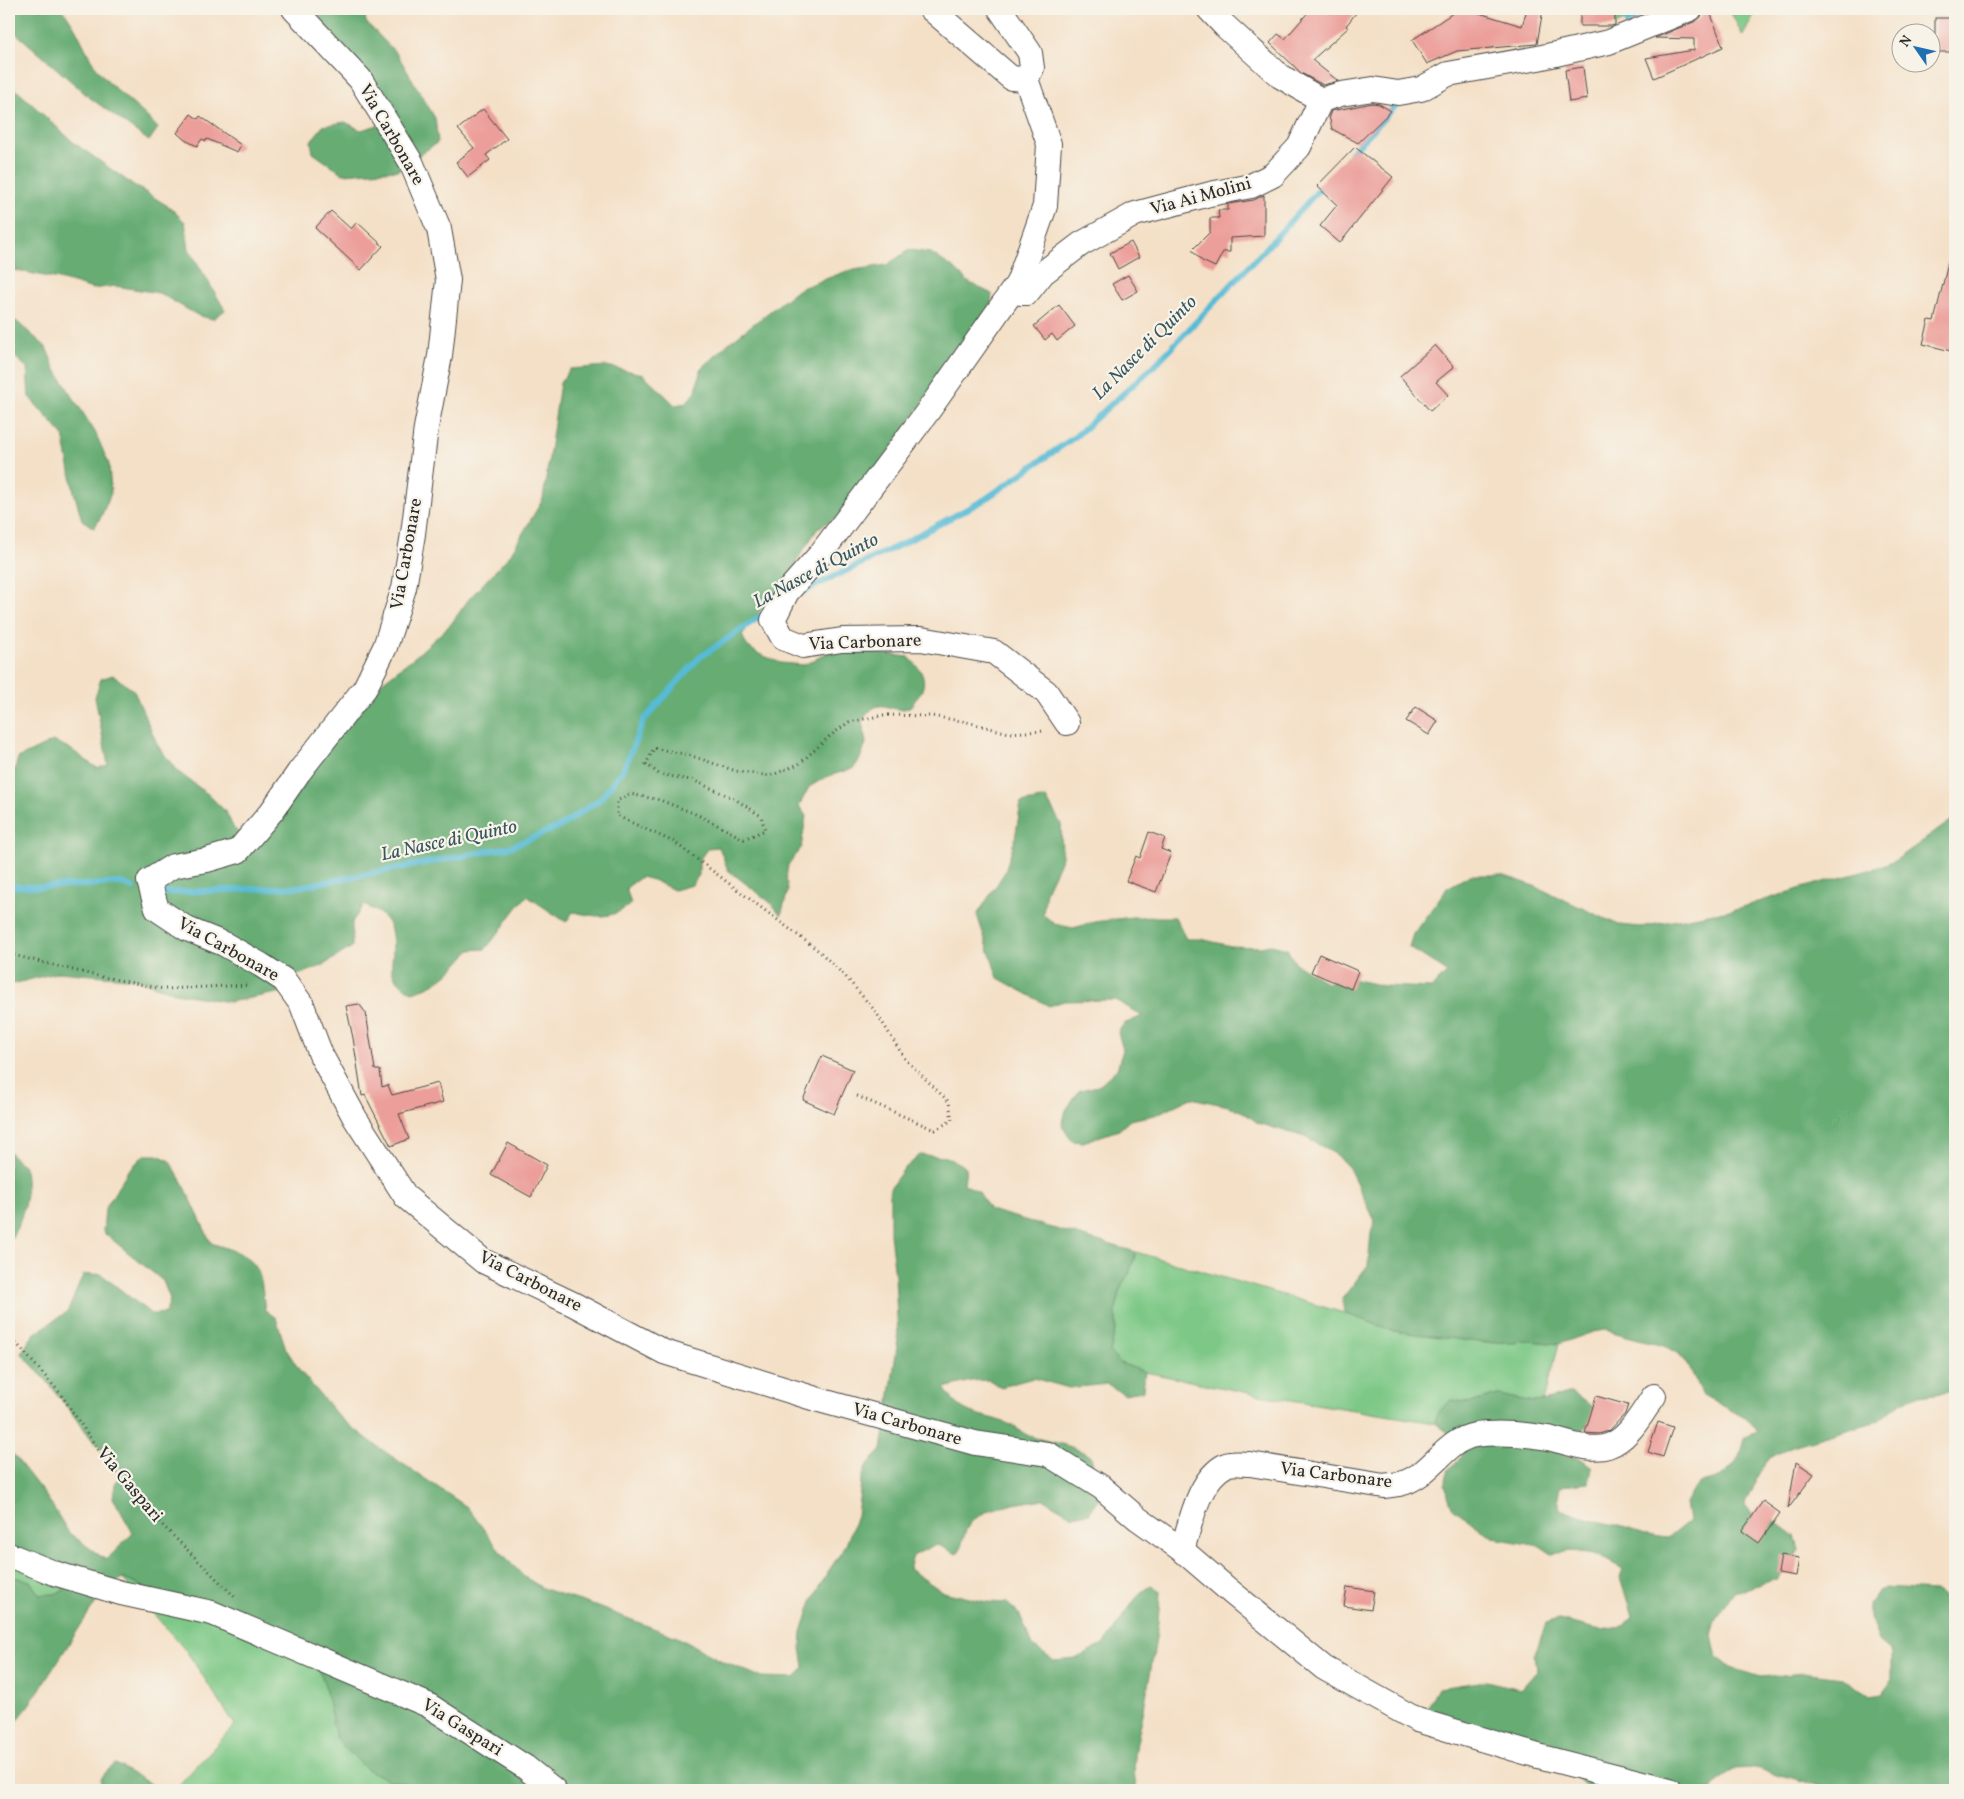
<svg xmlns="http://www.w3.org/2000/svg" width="1964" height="1799" font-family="Vollkorn,serif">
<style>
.green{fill:#7dc886;stroke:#547a58}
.forest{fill:#66ac73;stroke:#486c4f}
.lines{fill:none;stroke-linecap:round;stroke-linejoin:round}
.stream{stroke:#57bbd5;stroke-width:6}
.building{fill:#ec9e9a}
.minor-casing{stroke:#494642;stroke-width:26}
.path{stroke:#494642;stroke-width:3;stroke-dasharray:1 4;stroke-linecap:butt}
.minor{stroke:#fff;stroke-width:24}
.labels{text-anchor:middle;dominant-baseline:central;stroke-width:4.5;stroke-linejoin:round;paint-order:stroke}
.street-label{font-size:18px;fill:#2b2b2b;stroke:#f7f3e8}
.water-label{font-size:19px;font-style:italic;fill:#38565e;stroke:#f7f3e8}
</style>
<rect width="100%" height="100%" fill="#f7f3e8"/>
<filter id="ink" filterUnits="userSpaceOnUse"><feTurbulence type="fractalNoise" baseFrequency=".02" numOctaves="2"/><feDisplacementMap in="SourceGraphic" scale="10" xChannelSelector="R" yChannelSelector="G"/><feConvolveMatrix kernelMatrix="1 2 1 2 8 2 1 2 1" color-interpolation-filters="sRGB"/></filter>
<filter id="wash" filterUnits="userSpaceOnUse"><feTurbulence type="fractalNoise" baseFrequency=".0096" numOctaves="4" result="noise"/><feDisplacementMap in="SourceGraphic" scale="20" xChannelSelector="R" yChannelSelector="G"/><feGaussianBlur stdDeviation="1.12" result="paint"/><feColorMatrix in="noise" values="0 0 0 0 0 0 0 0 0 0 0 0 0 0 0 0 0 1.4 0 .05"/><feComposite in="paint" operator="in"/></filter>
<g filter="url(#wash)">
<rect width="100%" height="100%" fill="#f4e0c7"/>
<!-- green -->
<g class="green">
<path d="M1587,9H1651L1615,25Z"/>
<path d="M1729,9H1757L1743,36Z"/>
<path d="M1136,1252L1344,1313L1394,1331L1487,1343L1531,1341L1559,1344L1543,1401L1533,1402L1498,1395L1470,1403L1452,1400L1438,1412L1435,1423L1259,1395L1145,1372L1120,1363L1110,1353L1116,1326V1308L1122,1284L1129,1274Z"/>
<path d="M9,1550L29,1555L65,1590L55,1594L39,1595L30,1581L9,1576Z"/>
<path d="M122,1578L315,1660L324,1682L447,1790H174L235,1725L187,1652Z"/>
</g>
<!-- forest -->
<g class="forest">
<path d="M9,9H62C78,27 84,50 97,69C113,90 140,108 158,128L149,141L89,97L9,27Z"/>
<path d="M293,9H364L366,22L397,54L435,118L438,142L398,170L343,174L313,153L311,141L323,126L345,122L361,130L378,125L387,104Z"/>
<path d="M9,83L73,142L129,182L171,208L185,222L189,249L225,310L213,319L199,316L159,293L115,286L93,289L59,279L9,269Z"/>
<path d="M909,250L931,253L956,270L968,282L992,294L991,305L847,511L818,528L797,560L787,587L765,604L742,635L747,646L757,653L781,663L804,665L831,651L851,650L909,657C922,671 930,681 917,698C914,701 912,706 909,707C891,717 880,690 862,722L866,743L860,759L854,768L826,777L809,787L799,806L806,816L801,848L788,865L786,878L788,891L781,915L771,903L728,870L719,847L708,848L699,860V875L692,885L674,890L653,880L641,877L626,888L631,904C610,920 598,917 573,912L566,922L527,896C511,913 501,932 485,949L470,950C451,972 440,985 412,992C403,986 395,981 392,970C391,964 393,956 393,950C393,924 387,915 364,905L352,922V947L322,966L293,977L283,992L229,1002L175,993L136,979L59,972L9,985V792L18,758L53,741L69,748L97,768L108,765L95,697L101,679L113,675L134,691L158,746L177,771L209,795L226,812L234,829L242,834L373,689L417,655L451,624L469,599L510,555L543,499L560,383L570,369L606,366L643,374L675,405L686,403L696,391L701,368L730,342L799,289L847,271L887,265Z"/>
<path d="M9,315L46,347L54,367L95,432L109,464L111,493L101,517L94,528L82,520L74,492L63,435L29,397L27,368L9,351Z"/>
<path d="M1046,798L1061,824L1062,857L1046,891L1043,914L1054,924L1073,928L1095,922L1132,917H1175L1186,939H1201L1231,946L1260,947L1271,945L1287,949L1295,963L1327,983L1341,982L1352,979L1384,986L1432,988L1447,972L1409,947L1413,934L1447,888L1470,875H1502L1532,885L1619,925L1641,927L1740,908L1805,887L1866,871L1896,860L1955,818V1390L1920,1395L1901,1403L1878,1421L1792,1446L1770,1458L1760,1471L1745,1504L1755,1519L1775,1520L1795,1535L1799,1550L1792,1564L1777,1579L1734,1592L1716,1619L1712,1635L1717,1658L1732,1668L1761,1677L1803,1673L1842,1678L1869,1695L1882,1693L1892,1679V1652L1879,1641L1870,1618V1603L1877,1593L1885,1588L1934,1591L1955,1606V1790H1834L1756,1768L1733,1769L1718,1782L1712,1790H1592L1582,1783L1560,1759L1426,1715L1429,1705L1438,1688L1486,1681L1521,1689L1537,1671L1535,1653L1546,1624L1559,1620L1601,1630L1623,1627L1632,1616L1620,1577L1623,1569L1595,1554L1573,1551L1552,1554L1540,1546L1493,1538L1453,1509L1444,1485L1449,1469L1462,1456C1458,1439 1449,1433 1435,1423L1438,1412L1452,1400L1470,1403L1498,1395L1533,1402L1543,1401L1571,1393L1592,1406C1590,1433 1579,1430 1559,1442L1563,1455L1580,1458L1592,1467L1589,1483L1560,1486L1558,1497L1560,1509C1582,1518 1604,1522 1627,1528C1643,1533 1651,1537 1668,1538L1689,1521L1686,1503C1689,1498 1692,1490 1697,1486C1701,1482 1710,1481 1716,1479C1732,1473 1742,1455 1745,1438L1757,1432L1747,1419L1703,1395L1687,1363L1678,1353L1664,1346L1605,1330L1593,1332L1559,1344L1531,1341L1487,1343L1394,1331L1344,1313L1342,1299L1368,1265L1371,1233L1375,1221L1349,1168L1337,1155L1305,1137L1258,1123L1243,1112L1228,1106L1191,1098L1155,1115L1130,1120L1119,1130L1083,1142L1072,1141L1062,1126L1066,1110L1080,1090L1098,1086L1117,1069L1123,1050L1118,1032L1124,1024L1142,1016L1116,1000L1064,1001L1049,1006L998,978L977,915L1005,872L1015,839L1021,803Z"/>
<path d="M9,1151L16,1160L24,1166C30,1189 24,1221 9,1241Z"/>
<path d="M144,1155H157L169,1160L185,1187L211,1243C228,1249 253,1254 259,1274C263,1285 263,1298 265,1310L276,1318L286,1349L300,1371L340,1418L381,1449L467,1507L500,1551L523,1576L544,1589L595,1606L677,1637L722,1661L761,1677L795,1678L804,1667L801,1648L802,1632L812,1601L828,1572L846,1545L857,1515L861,1482L866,1466L882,1450L898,1339L895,1276L890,1234V1188L903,1170L920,1155L946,1157L966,1167L964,1184L979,1192L990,1210L1136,1252L1129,1274L1122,1284L1116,1308V1326L1110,1353L1120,1363L1145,1372L1143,1391L1124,1394L1107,1384L1069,1388L1033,1378L1001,1387L989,1380L971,1381L944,1388C964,1419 980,1412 1009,1424C1016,1427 1022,1433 1029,1436C1051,1443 1071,1443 1091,1457L1101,1496L1089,1513L1073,1516L1043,1499C1019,1504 985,1505 969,1525C963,1532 964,1545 957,1554L936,1544L913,1556L909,1569L943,1592L987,1602L1007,1603L1020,1615L1033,1646L1054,1661L1075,1659L1103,1645L1139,1594L1151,1586L1160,1591C1159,1633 1150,1673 1143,1714C1138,1738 1130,1766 1137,1790H673L641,1784L628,1790H447L443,1788L390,1781L366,1769L336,1739L324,1682L315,1660L122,1578L107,1588L90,1611L40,1689L9,1733V1576L30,1581L39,1595L55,1594L65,1590L29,1555L9,1550V1449L48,1499L69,1533L106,1560L133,1533L113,1498L115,1484L121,1474L119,1461L96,1445L47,1381L21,1353L34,1334L68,1311L83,1275L101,1274L151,1314L166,1313L170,1299L163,1281L103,1232L105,1209L127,1172Z"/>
<path d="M116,1764L161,1790H101C98,1777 106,1771 116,1764Z"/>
</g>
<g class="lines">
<!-- stream -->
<g class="stream">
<path d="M1627,23L1650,9"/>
<path d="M1351,153L1401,100"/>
<path d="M796,595L898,546L984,500L1076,436L1154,366L1268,246L1325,183"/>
<path d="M9,886L43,887L122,883L133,888"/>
<path d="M157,893L298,887L510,847L561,826L600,799L624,768L644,720L699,658L768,611"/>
</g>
</g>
<g id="blocks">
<!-- building -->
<g class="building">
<path d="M1311,9H1359L1346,26L1348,28L1312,60L1338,81L1323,85L1301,73L1270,43L1278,34L1285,39Z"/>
<path d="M1459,9H1466L1522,26L1527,9H1543L1537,44L1457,51L1427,64L1412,40Z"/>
<path d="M1580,9H1615V25L1611,26H1580Z"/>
<path d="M1703,9H1709L1723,47L1654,78L1646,58L1694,50V39L1655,38L1696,21L1701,17Z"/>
<rect x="1935" y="18" width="20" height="34"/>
<path d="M1583,67L1587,99L1569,102L1565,70Z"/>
<path d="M1373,103L1379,104L1391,111L1358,143L1332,129L1329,116L1331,111Z"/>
<path d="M483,109L507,139L486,155L490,160L468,177L456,162L474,148L458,129Z"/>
<path d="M191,114L198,119L200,116L241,145L237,152L207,139L206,141L202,139L197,146L185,140L177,133Z"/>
<path d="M1355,147L1393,177L1340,243L1320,226L1337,205L1317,186Z"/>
<path d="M1264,195V236L1230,238V252H1223L1215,267L1202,261L1192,250L1210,232V218H1219L1218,210H1228V204L1254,200Z"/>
<path d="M331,211L351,229L357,222L383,246L361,270L315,228Z"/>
<path d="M1131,242L1139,257L1118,269L1110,253Z"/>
<path d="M1949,259L1955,260V352L1923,344L1929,320L1934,321Z"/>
<path d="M1128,275L1138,291L1122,300L1112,284Z"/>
<path d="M1059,305L1075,326L1057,341L1052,334L1045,340L1034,326Z"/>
<path d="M1435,345L1454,367L1436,382L1448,395L1430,411L1400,376Z"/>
<path d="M1416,707L1438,721L1429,735L1406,721Z"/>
<path d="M1149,832L1165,838L1161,849L1171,853L1156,892L1126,881L1136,856L1140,858Z"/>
<path d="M1319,954L1358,971L1351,989L1311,972Z"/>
<path d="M359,1004L366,1013L375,1070H380L382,1087L388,1085L392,1095L438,1083L443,1102L399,1114L409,1139L391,1146L365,1095L362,1096L353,1038L346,1006Z"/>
<path d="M822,1056L853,1070L834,1114L803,1100Z"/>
<path d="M508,1143L547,1165L531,1197L491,1175Z"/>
<path d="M1596,1396L1628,1405L1625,1414L1609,1431L1599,1434L1585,1433Z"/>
<path d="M1658,1422L1673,1427L1663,1457L1648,1452Z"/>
<path d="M1796,1462L1814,1474L1788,1509Z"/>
<path d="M1763,1501L1780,1513L1759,1543L1742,1531Z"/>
<path d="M1781,1555L1799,1558L1796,1576L1778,1573Z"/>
<path d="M1347,1587L1374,1591L1371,1610L1344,1606Z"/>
</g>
</g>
</g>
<g filter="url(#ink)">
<use href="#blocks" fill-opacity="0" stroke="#494642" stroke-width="1"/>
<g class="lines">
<!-- minor casing -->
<g class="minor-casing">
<g id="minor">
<path d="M294,9L360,79L411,162L439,229L448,280L440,356L426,428L413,534L404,588L385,647L365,688L299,772L272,811L238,851L207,860L173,866L149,881L157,909L187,929L224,944L261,965L284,980L302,1005L321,1055L355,1118L406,1197L483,1261L573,1304L664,1352L819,1400L975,1443L1048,1454L1101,1487L1137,1518L1182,1550L1231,1592L1324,1668L1417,1720L1538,1756L1670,1790"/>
<path d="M931,9L1011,78L1026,79L1032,68L1030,53L1000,9"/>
<path d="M1209,9L1225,26L1280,76L1321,100"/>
<path d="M1026,79L1049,144L1045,206L1018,283L928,411L819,556L787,592L773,620L783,638L803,646L842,640L921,639L994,652L1046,692L1067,723"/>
<path d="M1018,283L1021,293H1027L1043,273L1081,244L1135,214L1210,194L1251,186L1273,175L1299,147L1321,100L1341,94L1373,89L1398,93L1421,89L1448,74L1538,58L1609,42L1690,9"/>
<path d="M1182,1550C1191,1523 1198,1479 1226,1465C1232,1462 1243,1464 1250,1464L1384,1486C1389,1485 1394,1485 1399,1484C1430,1478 1443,1441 1475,1435C1499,1432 1524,1434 1548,1438C1566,1442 1590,1452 1608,1446C1629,1439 1642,1413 1654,1396"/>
<path d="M9,1555L54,1573L121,1593L212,1613L428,1705L525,1767L554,1790"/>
</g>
</g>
<!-- path -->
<g class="path">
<path d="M9,954L93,975L164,989L249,985"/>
<path d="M857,1096L935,1130L952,1120L949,1102L905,1059L876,1012L845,976L819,951L674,842L617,816V801L630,794L660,800L698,815L744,839L765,830L761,816L735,799L695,781L659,774L646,764L654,748L689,755L736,771L770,776L799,764L830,736L849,722L884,715L931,716L967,722L1009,733L1045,731"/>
<path d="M9,1335L60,1393L105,1460L148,1511L235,1597"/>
</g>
<!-- minor -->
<use href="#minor" class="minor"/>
</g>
</g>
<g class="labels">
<!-- street labels -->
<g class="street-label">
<text transform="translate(391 135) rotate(60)">Via Carbonare</text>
<text transform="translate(1201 197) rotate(-15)">Via Ai Molini</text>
<text transform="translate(407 554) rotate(-80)">Via Carbonare</text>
<text transform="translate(865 643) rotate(-2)">Via Carbonare</text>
<text transform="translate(228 950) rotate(29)">Via Carbonare</text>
<text transform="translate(530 1282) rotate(27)">Via Carbonare</text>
<text transform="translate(907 1425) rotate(16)">Via Carbonare</text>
<text transform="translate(1336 1476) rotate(7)">Via Carbonare</text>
<text transform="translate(129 1485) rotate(50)">Via Gaspari</text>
<text transform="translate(462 1728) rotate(32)">Via Gaspari</text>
</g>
<!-- water labels -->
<g class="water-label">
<text transform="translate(1145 348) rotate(-45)">La Nasce di Quinto</text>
<text transform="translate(816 571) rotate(-28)">La Nasce di Quinto</text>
<text transform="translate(449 841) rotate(-12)">La Nasce di Quinto</text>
</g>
</g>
<!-- margin -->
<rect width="1964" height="1799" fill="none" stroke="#f7f3e8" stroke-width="30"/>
<!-- north arrow -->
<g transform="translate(1916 48) rotate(304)"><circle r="24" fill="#f7f3e8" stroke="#a5a39c"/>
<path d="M0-4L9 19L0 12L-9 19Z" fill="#1f6fb2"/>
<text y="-8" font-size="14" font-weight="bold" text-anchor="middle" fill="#2b2b2b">N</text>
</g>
</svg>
